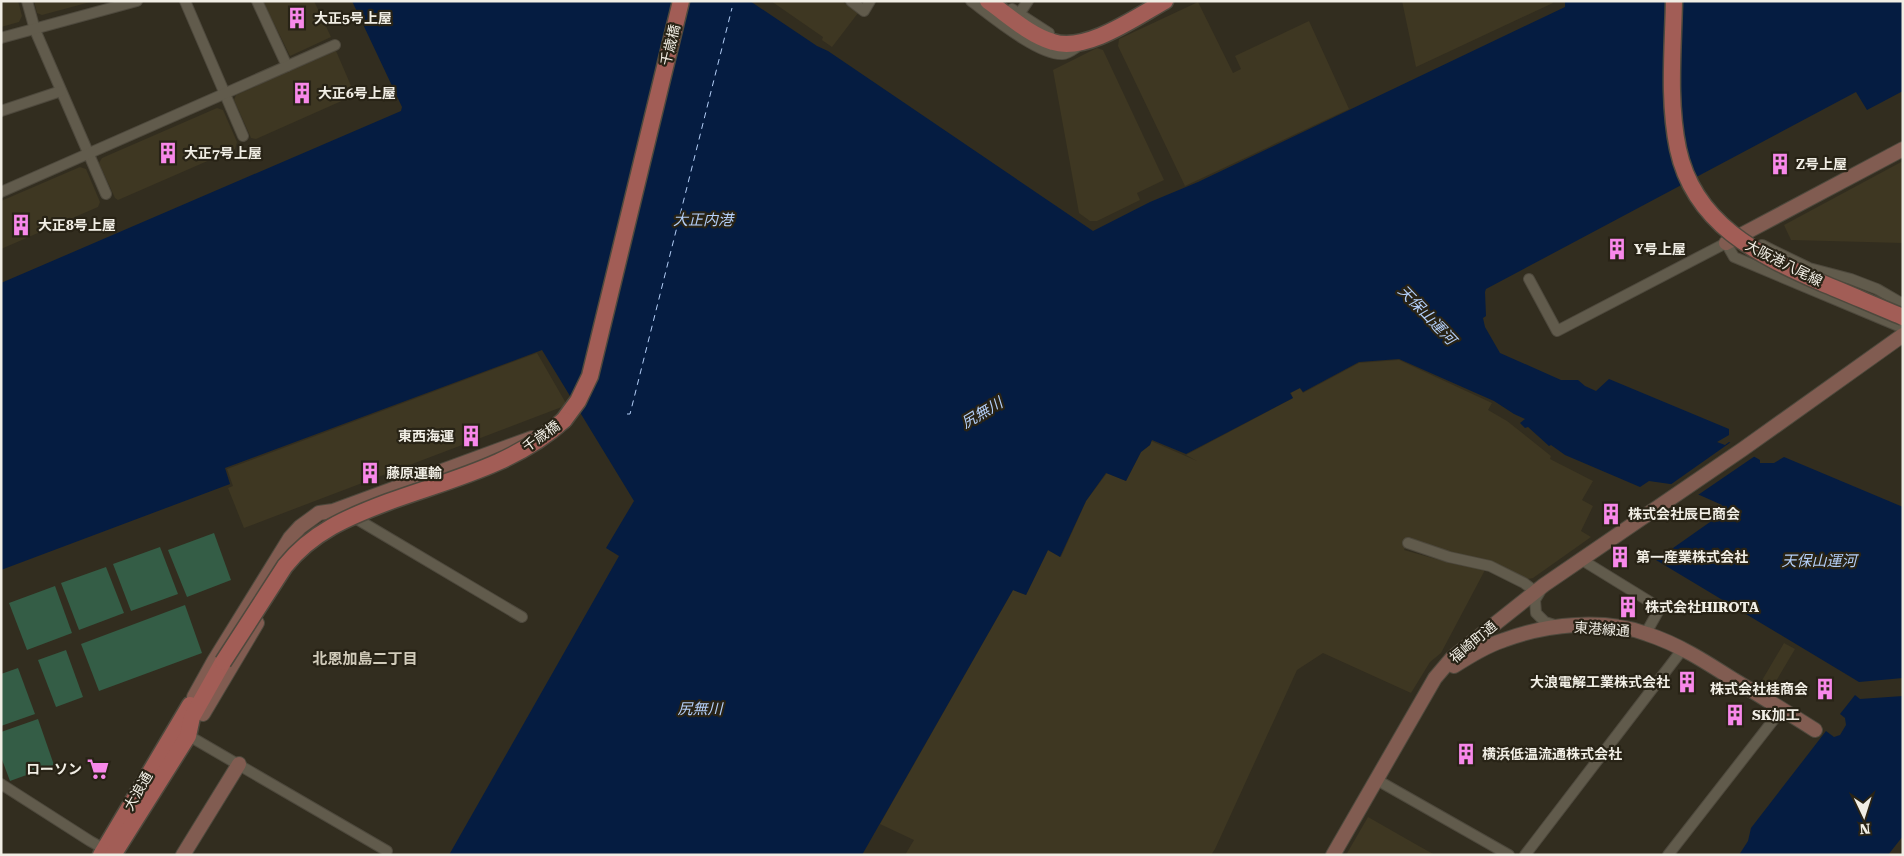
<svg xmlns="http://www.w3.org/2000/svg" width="1904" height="856" font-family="'Roboto Serif','Noto Sans JP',serif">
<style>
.built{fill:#3e3722}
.green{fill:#345d46}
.water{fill:#051c41}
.pier{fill:#322d1f}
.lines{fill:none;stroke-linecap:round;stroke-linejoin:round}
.ferry{stroke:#b3cef7;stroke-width:1;stroke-dasharray:6 5;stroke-linecap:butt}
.street-casing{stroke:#4e493d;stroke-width:12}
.secondary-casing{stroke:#4e493d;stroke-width:16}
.primary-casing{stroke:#4e493d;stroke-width:19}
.street{stroke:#615b4c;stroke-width:10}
.secondary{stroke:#815c51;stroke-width:14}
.primary{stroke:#a25d56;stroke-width:16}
.primary-bridge-casing{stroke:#4e493d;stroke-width:19;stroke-linecap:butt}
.primary-bridge{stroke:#a25d56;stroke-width:16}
.labels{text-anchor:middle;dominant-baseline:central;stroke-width:4.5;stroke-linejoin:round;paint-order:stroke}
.poi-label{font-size:14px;font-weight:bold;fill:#f1eee5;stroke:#282316;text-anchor:start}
.street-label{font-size:14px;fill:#f1eee5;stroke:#282316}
.water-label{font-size:15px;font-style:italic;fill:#b3cef7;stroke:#282316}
.neighbourhood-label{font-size:15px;font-weight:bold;fill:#d1cbba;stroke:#282316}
</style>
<rect width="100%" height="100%" fill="#322d1f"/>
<!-- built -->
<g class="built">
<path d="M1,1H18L22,16L19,22L1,27Z"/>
<path d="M34,1H94L42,15L37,13Z"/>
<path d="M263,1H314L331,37L290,56Z"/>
<path d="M771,1H842L858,13L832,47L822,40L823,37Z"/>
<path d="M1402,1H1552L1553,3L1416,67Z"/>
<path d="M1198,2L1233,73L1241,69L1235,56L1309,21L1349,109L1185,186L1118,46L1119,39Z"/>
<path d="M1097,48L1103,50L1164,180L1137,193L1140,200L1097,221H1090L1079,213L1053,70Z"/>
<path d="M336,51L355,95L256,139L251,138L234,100L236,95Z"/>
<path d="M217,108L223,110L237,142L235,149L118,200L115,198L99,163L102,158Z"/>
<path d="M1903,161V243L1791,240L1784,225Z"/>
<path d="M80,167L86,169L100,202L98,207L1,249V201Z"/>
<path d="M537,353L567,405L244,528L228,488L233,486L227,469Z"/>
<path d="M1399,360L1492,403L1488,410L1507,421L1551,456L1550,459L1593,481L1582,500L1593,506L1581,531L1591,537L1533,578L1528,579L1490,562L1451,554L1413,541L1411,537L1404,550L1450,563L1485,570L1441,653L1430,662L1411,693L1323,653L1297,670L1215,849L1211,855H905L914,840L880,824L1013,590L1026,595L1048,550L1061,557L1086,501L1107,473L1126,481L1141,452L1150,445L1151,441L1197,461L1186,455L1293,398L1291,393L1300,388L1303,393L1359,363Z"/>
<path d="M1784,643L1795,649L1772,688L1761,682Z"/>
<path d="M1368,817L1417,845L1435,855H1346Z"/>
</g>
<!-- green -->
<g class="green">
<path d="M214,533L231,580L187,597L168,550Z"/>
<path d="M160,547L178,594L131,611L113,564Z"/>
<path d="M106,567L124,613L79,630L61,583Z"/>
<path d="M55,586L72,633L27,650L9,603Z"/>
<path d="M185,605L202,653L99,691L81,644Z"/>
<path d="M66,650L83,697L56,707L38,660Z"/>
<path d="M18,668L35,714L1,726V674Z"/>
<path d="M38,719L54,765L10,781L1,757V732Z"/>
</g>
<!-- water -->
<g class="water">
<path d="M352,1H750L817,46L828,51L1093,231L1150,202L1198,182L1565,7V1H1903V91L1867,110L1856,92L1486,289L1485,292L1486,316L1483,318L1485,327L1500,353L1561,380H1578L1585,386L1596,391L1609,379L1729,429V435L1717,442L1725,445L1729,442L1760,460V463H1774L1784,457L1903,507V678L1859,682L1656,560L1720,515L1722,505L1677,485L1649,481L1640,487L1565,455L1551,445L1549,446L1528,427L1525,428L1520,423L1525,419L1514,414L1494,401L1399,359L1359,362L1303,392L1300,388L1290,393L1293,398L1186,454L1152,440L1150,445L1141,452L1126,481L1106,473L1086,501L1060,557L1048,550L1026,595L1013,590L862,855H449L619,556L606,548L634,501L542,350L225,468L230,484L1,570V283L401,111L402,107Z"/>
<path d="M1855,695L1860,699L1903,696V836L1888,855H1739L1748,841L1751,828L1826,731L1834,737L1840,735L1846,725L1845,718L1840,714Z"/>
</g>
<!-- pier -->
<path class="pier" d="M1731,442L1755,456L1695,497L1670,485Z"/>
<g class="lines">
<!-- ferry -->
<path class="ferry" d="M627,414H630L732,8"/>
<!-- street casing -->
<g class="street-casing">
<g id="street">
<path d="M27,1L35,30L106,194"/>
<path d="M185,1L243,136"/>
<path d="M257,1L287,66"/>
<path d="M851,1L864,11L870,1"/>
<path d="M971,1C990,15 1039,56 1063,54C1068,54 1075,48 1080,45"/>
<path d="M1012,9L1049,33"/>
<path d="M1019,14L1028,1"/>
<path d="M1,38L137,1"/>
<path d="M1,111L61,91"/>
<path d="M1,192L335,45"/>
<path d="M1762,245L1809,268L1851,279L1877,289L1903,304"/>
<path d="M1529,279L1557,331L1726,243L1734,257L1903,328"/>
<path d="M350,515L522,617"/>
<path d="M1408,543L1449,557L1490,566L1524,583L1536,592"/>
<path d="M1582,560L1660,608L1646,633"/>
<path d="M1541,590L1535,600L1536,613L1545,622L1558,626"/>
<path d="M184,733L387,851"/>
<path d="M1377,780L1509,855"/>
<path d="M1,784L90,841L108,851"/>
<path d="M1525,855L1682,650"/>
<path d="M1668,855L1782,709"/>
</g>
</g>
<!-- secondary casing -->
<g class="secondary-casing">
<g id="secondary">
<path d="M1726,243L1903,149"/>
<path d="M1454,666C1470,656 1486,646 1504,640C1547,624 1603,618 1647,634C1678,644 1706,662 1734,680C1761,696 1788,713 1815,730"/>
<path d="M194,697L214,661L290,538L300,527L319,513L333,511L532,438"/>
<path d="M203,714L257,623"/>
<path d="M183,855L239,764"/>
<path d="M1333,855L1435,678L1452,658L1544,585L1743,449L1903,335"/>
</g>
</g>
<!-- primary casing -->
<g class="primary-casing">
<g id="primary">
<path d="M988,1C1008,15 1029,35 1053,42C1086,53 1136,17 1165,1"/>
<path d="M564,420L578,401L590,376L681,1"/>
<path d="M101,855L190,705"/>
<path d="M113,855L188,736L192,717L223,662"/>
</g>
</g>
<!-- street -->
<use href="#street" class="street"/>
<!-- secondary -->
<use href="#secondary" class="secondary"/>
<!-- primary -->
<use href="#primary" class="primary"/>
<!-- primary-bridge casing -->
<g class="primary-bridge-casing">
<g id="primary-bridge">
<path d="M1674,1C1673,50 1668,101 1678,149C1694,224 1758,255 1822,283C1849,294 1876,306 1903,317"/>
<path d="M223,662L285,566C312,532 348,517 388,502C448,480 515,465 564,420"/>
</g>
</g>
<!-- primary-bridge -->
<use href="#primary-bridge" class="primary-bridge"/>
</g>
<!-- icons -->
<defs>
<g id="building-bare" transform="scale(1.725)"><path d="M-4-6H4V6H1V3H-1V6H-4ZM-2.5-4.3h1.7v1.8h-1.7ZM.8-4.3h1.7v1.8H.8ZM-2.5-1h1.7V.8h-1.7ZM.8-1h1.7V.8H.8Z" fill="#f888ea" stroke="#282316" stroke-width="2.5" paint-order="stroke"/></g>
<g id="supermarket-bare" transform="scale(1.725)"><path d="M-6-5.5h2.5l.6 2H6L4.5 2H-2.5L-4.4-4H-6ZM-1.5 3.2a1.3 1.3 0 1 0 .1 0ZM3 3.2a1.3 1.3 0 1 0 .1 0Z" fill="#f888ea" stroke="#282316" stroke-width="2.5" paint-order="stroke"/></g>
</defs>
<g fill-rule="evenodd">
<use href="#building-bare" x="297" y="18"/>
<use href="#building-bare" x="302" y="93"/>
<use href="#building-bare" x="168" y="153"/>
<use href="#building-bare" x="1780" y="164"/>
<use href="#building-bare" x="21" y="225"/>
<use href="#building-bare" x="1617" y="249"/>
<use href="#building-bare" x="471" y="436"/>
<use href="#building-bare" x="370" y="473"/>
<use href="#building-bare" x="1611" y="514"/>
<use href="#building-bare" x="1620" y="557"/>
<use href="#building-bare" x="1628" y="607"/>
<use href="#building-bare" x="1687" y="682"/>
<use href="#building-bare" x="1825" y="689"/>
<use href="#building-bare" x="1735" y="715"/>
<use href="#building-bare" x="1466" y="754"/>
<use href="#supermarket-bare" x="98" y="769"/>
</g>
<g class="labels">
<!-- poi labels -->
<g class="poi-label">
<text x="314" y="18">大正5号上屋</text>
<text x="318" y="93">大正6号上屋</text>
<text x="184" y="153">大正7号上屋</text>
<text x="1796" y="164">Z号上屋</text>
<text x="38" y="225">大正8号上屋</text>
<text x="1634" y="249">Y号上屋</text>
<text x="454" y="436" text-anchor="end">東西海運</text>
<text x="386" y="473">藤原運輸</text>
<text x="1628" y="514">株式会社辰巳商会</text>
<text x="1636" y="557">第一産業株式会社</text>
<text x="1645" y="607">株式会社HIROTA</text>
<text x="1670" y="682" text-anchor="end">大浪電解工業株式会社</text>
<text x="1808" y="689" text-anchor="end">株式会社桂商会</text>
<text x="1752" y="715">SK加工</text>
<text x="1482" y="754">横浜低温流通株式会社</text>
<text x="82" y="769" text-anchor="end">ローソン</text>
</g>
<!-- street labels -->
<g class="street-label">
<text transform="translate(670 45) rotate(-76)">千歳橋</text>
<text transform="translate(1784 263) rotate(27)">大阪港八尾線</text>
<text transform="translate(541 436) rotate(-35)">千歳橋</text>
<text transform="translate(1602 629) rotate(4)">東港線通</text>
<text transform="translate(1473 642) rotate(-40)">福崎町通</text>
<text transform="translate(138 791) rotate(-60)">大浪通</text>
</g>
<!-- water labels -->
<g class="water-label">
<text x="703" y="220">大正内港</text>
<text transform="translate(1427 315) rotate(46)">天保山運河</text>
<text transform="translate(982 413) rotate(-31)">尻無川</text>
<text x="1819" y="561">天保山運河</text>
<text x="700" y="709">尻無川</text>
</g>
<!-- neighbourhood labels -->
<g class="neighbourhood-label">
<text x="365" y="659">北恩加島二丁目</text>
</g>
</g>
<!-- border -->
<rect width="1904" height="856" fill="none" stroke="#f1eee5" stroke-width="5"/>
<!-- north arrow -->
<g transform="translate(1864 816) rotate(176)" stroke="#282316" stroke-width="4" paint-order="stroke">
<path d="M0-4L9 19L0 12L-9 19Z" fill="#f1eee5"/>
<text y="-8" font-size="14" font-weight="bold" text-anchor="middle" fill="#f1eee5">N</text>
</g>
</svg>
